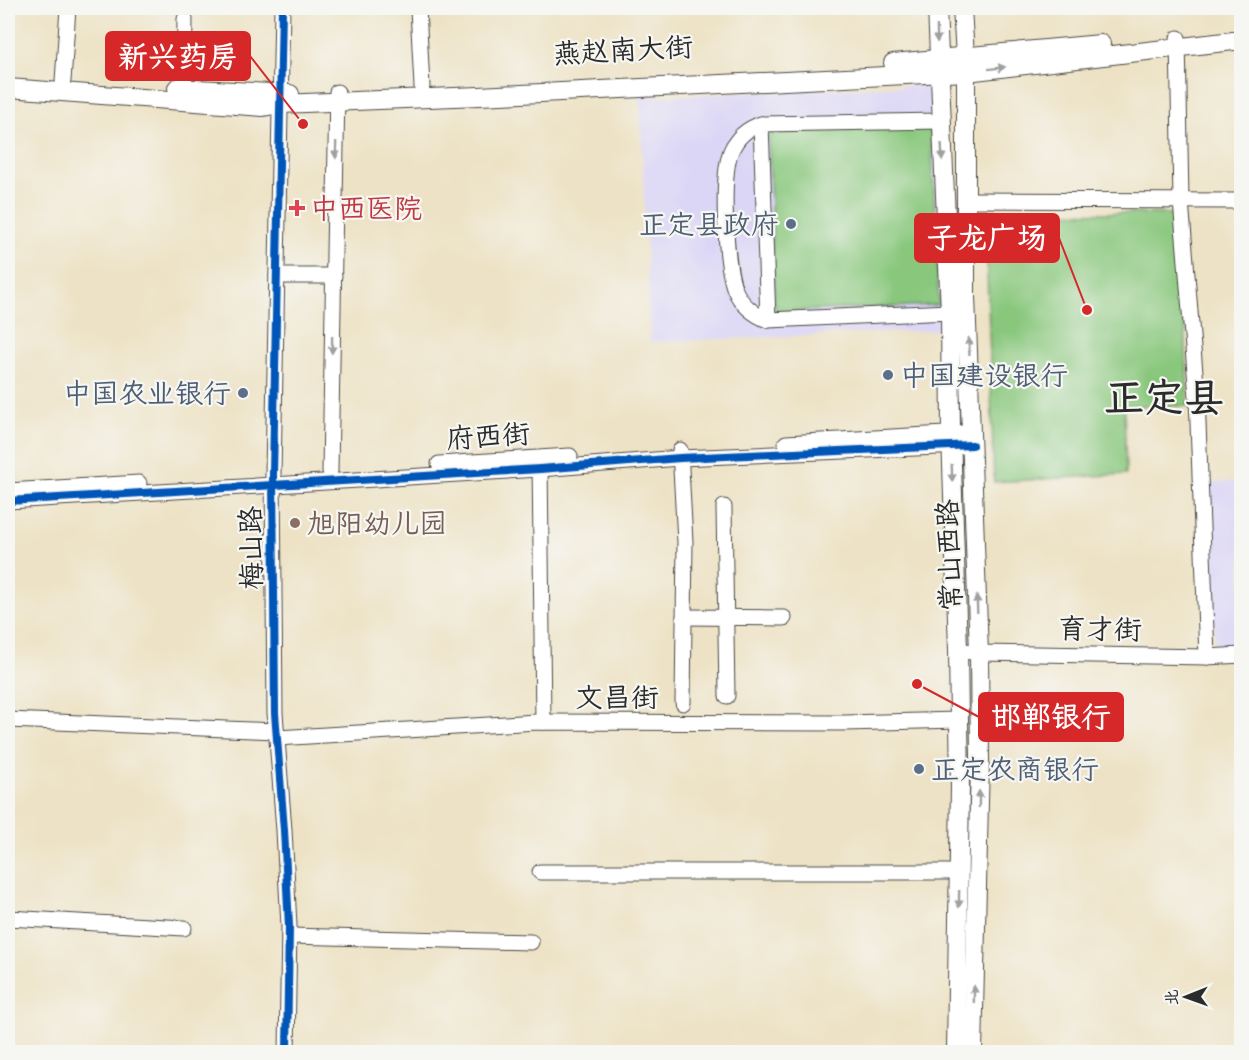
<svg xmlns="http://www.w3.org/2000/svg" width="1249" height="1060" font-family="Caveat,'LXGW WenKai TC',sans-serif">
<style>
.built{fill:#dcd6f6}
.green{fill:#89c77d;stroke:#5a7954;stroke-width:1.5}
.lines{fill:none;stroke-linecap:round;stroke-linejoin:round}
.minor-casing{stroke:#484642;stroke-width:17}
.major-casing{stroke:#484642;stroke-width:20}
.minor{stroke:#fff;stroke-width:15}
.major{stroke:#fff;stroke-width:18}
.cycleway-casing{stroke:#f6f6f2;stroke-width:11}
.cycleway{stroke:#0057b8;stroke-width:8}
.oneway{fill:#a0a0a0}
.health-dot{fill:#e0444e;stroke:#f6f6f2;stroke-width:2}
.service-dot{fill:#5c6f8a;stroke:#f6f6f2;stroke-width:2}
.education-dot{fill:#8d6e63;stroke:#f6f6f2;stroke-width:2}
.labels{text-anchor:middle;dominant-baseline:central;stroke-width:4.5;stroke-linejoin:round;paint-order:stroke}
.street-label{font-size:28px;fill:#2b2b2b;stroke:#f6f6f2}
.health-label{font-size:28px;fill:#be3a42;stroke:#f6f6f2;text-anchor:start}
.service-label{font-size:28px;fill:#4e5e75;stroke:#f6f6f2;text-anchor:end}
.education-label{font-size:28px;fill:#785e54;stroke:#f6f6f2;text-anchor:start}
.town-label{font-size:40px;font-weight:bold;fill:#2b2b2b;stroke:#f6f6f2}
.leader{fill:none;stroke:#d62828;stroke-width:2}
.callout-dot{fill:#d62828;stroke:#f6f6f2;stroke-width:2}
.callout{fill:#d62828;stroke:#d62828;stroke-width:2}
.callout-label{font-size:30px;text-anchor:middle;font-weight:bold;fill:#fff}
</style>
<rect width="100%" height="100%" fill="#f6f6f2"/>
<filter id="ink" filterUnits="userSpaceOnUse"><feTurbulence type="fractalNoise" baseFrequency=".0167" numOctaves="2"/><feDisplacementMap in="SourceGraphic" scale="12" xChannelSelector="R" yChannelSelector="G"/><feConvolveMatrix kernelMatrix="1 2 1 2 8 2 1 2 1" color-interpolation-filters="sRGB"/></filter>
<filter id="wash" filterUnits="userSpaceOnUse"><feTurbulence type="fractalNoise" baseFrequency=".008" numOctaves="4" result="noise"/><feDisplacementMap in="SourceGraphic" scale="24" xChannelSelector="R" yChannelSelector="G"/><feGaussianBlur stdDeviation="1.35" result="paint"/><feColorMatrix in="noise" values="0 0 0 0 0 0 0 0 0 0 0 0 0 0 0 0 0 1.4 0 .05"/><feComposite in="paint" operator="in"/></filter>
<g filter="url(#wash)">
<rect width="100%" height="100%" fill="#ede2c5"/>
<!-- built -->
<g class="built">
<path d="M932,85L942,330L650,342L640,97Z"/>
<path d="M1241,481V644L1215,645L1209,483Z"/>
</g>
<!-- green -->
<g class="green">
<path d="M931,125L939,305L775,312L768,132Z"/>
<path d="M985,211L1182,214L1188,406H1124L1126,474L994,482Z"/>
</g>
</g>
<g filter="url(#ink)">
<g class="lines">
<!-- minor casing -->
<g class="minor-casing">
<g id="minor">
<path d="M282,8L273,474L275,713L284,830L289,926L287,1052"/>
<path d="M418,8L422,87"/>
<path d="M1178,38L1181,201L1197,397L1207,657"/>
<path d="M63,81L68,8"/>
<path d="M184,89L185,19"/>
<path d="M941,121L761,124L768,320L950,312"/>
<path d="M761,124C746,129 737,137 731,151C721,175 725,265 735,290C741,304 754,315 768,320"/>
<path d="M966,200L1242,201"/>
<path d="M277,276H334"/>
<path d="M786,443L963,433"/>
<path d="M680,450L685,542L683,703"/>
<path d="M540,461L543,722"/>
<path d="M439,464L570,456"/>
<path d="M330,471L337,92"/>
<path d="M8,491L139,483"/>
<path d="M8,501L540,469L680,458L963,446"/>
<path d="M724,507L727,696"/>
<path d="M684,617L784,618"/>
<path d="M958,650L979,653L1207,657L1242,655"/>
<path d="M8,720L276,731"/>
<path d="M277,738L536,722L845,723L958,720"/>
<path d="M540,872H959"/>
<path d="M8,918L184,928"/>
<path d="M289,936L531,942"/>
</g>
</g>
<!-- major casing -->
<g class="major-casing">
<g id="major">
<path d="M937,8L950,312L951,434L958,650L960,787L956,1052"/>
<path d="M962,8L966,72V296L979,653L980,761L973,1052"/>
<path d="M893,63L1101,44"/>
<path d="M8,88L263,107L280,104L479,96L966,72L1242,40"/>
<path d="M177,88L290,94"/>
</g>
</g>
<!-- minor -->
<use href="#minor" class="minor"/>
<!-- major -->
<use href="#major" class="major"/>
<!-- cycleway casing -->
<g class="cycleway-casing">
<g id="cycleway">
<path d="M282,8L273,474L275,713L284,830L289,926L287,1052"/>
<path d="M8,501L540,469L680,458L972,445"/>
</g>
</g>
<!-- cycleway -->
<use href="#cycleway" class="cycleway"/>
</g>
<!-- one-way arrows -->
<defs><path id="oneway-solid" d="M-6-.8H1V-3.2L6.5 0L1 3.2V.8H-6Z" transform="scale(1.5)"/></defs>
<g class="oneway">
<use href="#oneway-solid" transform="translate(937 34) rotate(89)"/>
<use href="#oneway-solid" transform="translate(997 68) rotate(-7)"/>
<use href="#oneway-solid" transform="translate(336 150) rotate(91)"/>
<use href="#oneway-solid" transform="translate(942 152) rotate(87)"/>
<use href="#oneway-solid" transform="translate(332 345) rotate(91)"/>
<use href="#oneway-solid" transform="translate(969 346) rotate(-93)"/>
<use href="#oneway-solid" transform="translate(952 473) rotate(88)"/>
<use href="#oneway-solid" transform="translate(977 604) rotate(-92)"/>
<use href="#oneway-solid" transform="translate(979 799) rotate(-89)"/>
<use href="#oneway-solid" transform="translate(959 899) rotate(91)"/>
<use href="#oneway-solid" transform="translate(974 994) rotate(-89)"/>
</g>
</g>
<!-- markers -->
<path class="health-dot" d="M294 199h6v6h6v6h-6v6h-6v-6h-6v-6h6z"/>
<g class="service-dot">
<circle cx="791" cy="224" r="6"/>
<circle cx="888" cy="375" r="6"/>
<circle cx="243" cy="393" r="6"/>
<circle cx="919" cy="769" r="6"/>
</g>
<circle class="education-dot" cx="295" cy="523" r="6"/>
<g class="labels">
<!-- street labels -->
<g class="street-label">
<text transform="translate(623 50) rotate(-3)">燕赵南大街</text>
<text transform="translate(488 436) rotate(-4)">府西街</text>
<text transform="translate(251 548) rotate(-91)">梅山路</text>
<text transform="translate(949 555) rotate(-92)">常山西路</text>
<text transform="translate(1100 629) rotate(1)">育才街</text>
<text x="617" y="697">文昌街</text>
</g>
<!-- health labels -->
<g class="health-label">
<text x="310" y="208">中西医院</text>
</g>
<!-- service labels -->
<g class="service-label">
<text x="779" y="224">正定县政府</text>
<text x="900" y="375" text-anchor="start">中国建设银行</text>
<text x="231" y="393">中国农业银行</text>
<text x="931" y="769" text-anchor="start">正定农商银行</text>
</g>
<!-- education labels -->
<g class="education-label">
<text x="307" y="523">旭阳幼儿园</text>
</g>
<!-- town labels -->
<g class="town-label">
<text x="1164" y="398">正定县</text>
</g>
</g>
<!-- callouts -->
<path class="leader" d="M303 124L250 56M1087 310L1059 238M917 684L979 717"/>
<g class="callout-dot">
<circle cx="303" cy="124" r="6"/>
<circle cx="1087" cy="310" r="6"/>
<circle cx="917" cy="684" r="6"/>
</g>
<g class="callout">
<rect x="106" y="32" width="144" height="48" rx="6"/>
<rect x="915" y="214" width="144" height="48" rx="6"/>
<rect x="979" y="693" width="144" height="48" rx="6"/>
</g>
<g class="callout-label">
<text x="178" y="67">新兴药房</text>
<text x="987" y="248">子龙广场</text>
<text x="1051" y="727">邯郸银行</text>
</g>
<!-- margin -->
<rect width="1249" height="1060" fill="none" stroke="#f6f6f2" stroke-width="30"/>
<!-- north arrow -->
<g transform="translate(1186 997) rotate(269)" stroke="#f6f6f2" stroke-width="4.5" paint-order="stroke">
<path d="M0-4.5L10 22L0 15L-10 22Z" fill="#2b2b2b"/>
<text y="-9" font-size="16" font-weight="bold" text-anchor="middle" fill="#2b2b2b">北</text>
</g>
</svg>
